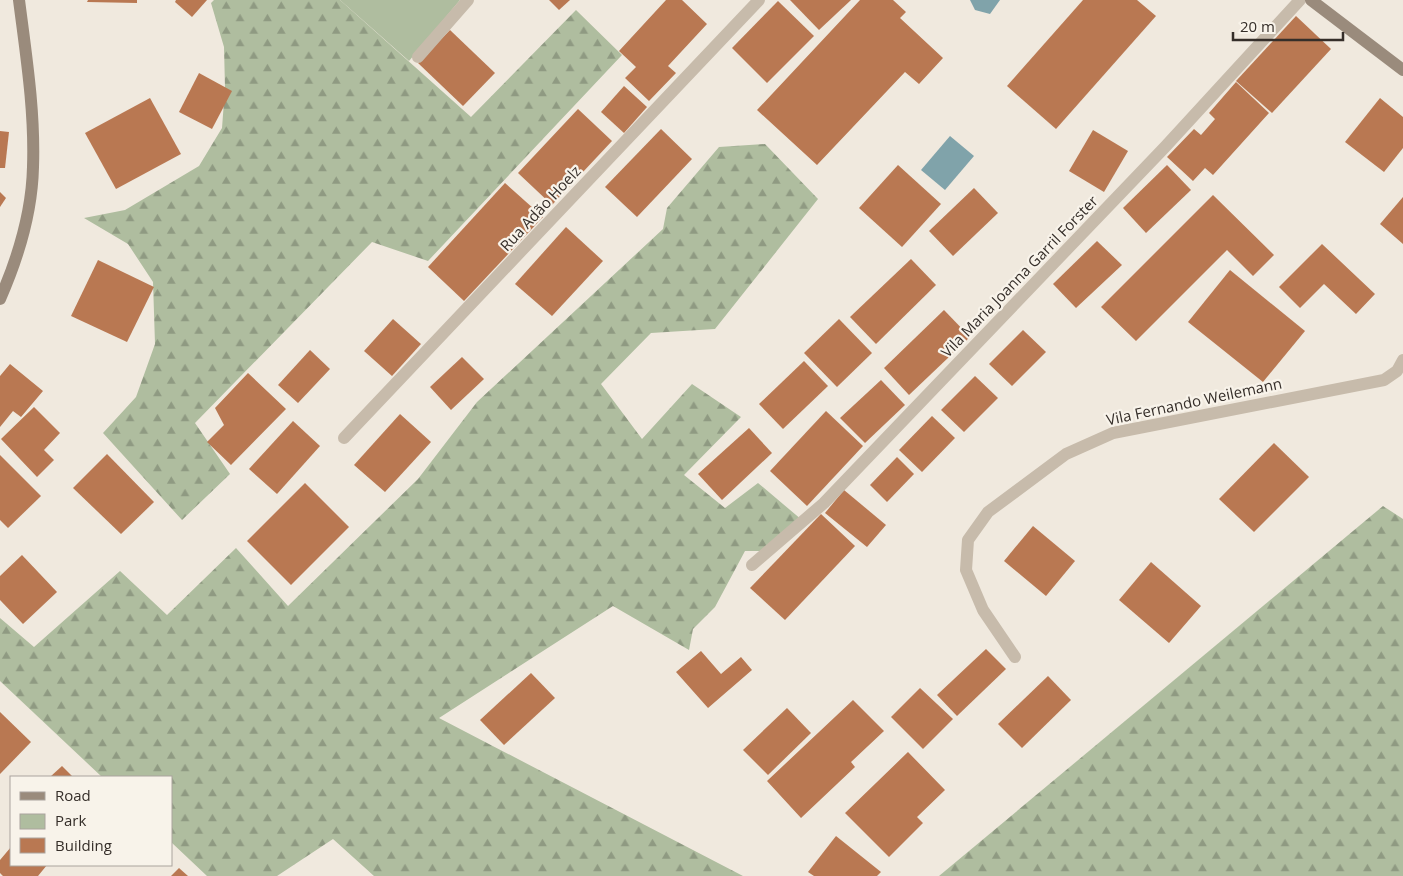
<svg xmlns="http://www.w3.org/2000/svg" width="1403" height="876" font-family="'Open Sans',sans-serif">
<style>
.green{fill:#afbd9f}
.forest{fill:url(#forest-firs)}
.water{fill:#80a3aa}
.building{fill:#b97852}
.lines{fill:none;stroke-linecap:round;stroke-linejoin:round}
.street{stroke:#c7bbab;stroke-width:12}
.secondary{stroke:#9a8b7c;stroke-width:12}
.labels{text-anchor:middle;dominant-baseline:central;stroke-width:4.5;stroke-linejoin:round;paint-order:stroke}
.street-label{font-size:15px;fill:#352e29;stroke:#f8f3ea}
</style>
<defs>
<pattern id="forest-firs" width="22" height="20" patternUnits="userSpaceOnUse" patternTransform="scale(1.25)"><rect width="22" height="20" fill="#afbd9f"/><path d="M5 1l3.5 6h-7zM16 11l3.5 6h-7z" fill="#8f9a82"/></pattern>
</defs>
<rect width="100%" height="100%" fill="#f0e9de"/>
<!-- green -->
<path class="green" d="M340,0H460L409,61Z"/>
<!-- forest -->
<g class="forest">
<path d="M214,0H340L471,117L576,10L622,55L428,261L372,242L195,423L230,474L182,520L103,433L136,397L155,344L153,282L128,244L84,218L125,210L199,166L222,128L225,88L224,47L211,3Z"/>
<path d="M765,144L818,199L715,329L651,333L601,384L642,439L692,384L741,417L684,475L725,508L758,483L802,520L772,551H745L715,607L693,629L689,650L613,606L439,718L743,876H374L333,839L277,876H207L171,842V777H102L0,681V618L34,647L120,571L167,615L236,548L288,606L418,479L477,402L663,229L667,208L719,147Z"/>
<path d="M1383,506L1403,519V876H939Z"/>
</g>
<!-- water -->
<g class="water">
<path d="M970,0H1000L990,14L975,10Z"/>
<path d="M950,136L974,156L945,190L921,170Z"/>
</g>
<!-- building -->
<g class="building">
<path d="M88,0H137V3L87,2Z"/>
<path d="M176,0H207L192,17L175,2Z"/>
<path d="M549,0H570L559,10Z"/>
<path d="M666,0H682L707,24L668,66L676,73L649,101L625,78L636,67L619,51Z"/>
<path d="M790,0H851L819,30Z"/>
<path d="M860,0H893L906,12L900,18L943,58L919,84L905,72L817,165L757,110Z"/>
<path d="M1083,0H1137L1156,16L1056,129L1007,86Z"/>
<path d="M778,1L814,36L767,83L732,48Z"/>
<path d="M1296,16L1331,49L1272,113L1236,81Z"/>
<path d="M450,30L495,73L463,106L418,63Z"/>
<path d="M199,73L232,91L212,129L179,112Z"/>
<path d="M1236,82L1269,113L1213,175L1205,168L1193,181L1167,157L1194,129L1201,135L1215,119L1209,113Z"/>
<path d="M624,86L647,107L624,133L601,112Z"/>
<path d="M150,98L181,154L116,189L85,133Z"/>
<path d="M1380,98L1403,117V148L1384,172L1345,142Z"/>
<path d="M578,109L612,141L552,205L518,173Z"/>
<path d="M661,129L692,159L637,217L605,187Z"/>
<path d="M1093,130L1128,151L1104,192L1069,171Z"/>
<path d="M0,131L9,132L5,168H0Z"/>
<path d="M898,165L941,204L902,247L859,208Z"/>
<path d="M1167,165L1191,190L1146,233L1123,208Z"/>
<path d="M505,183L543,217L464,301L428,267Z"/>
<path d="M974,188L998,213L953,256L929,231Z"/>
<path d="M0,192L6,198L0,207Z"/>
<path d="M1213,195L1274,255L1253,276L1227,250L1136,341L1101,307Z"/>
<path d="M1403,197V244L1380,224Z"/>
<path d="M566,227L603,261L552,316L515,284Z"/>
<path d="M1097,241L1122,265L1076,308L1053,284Z"/>
<path d="M1322,244L1375,294L1356,314L1324,284L1300,308L1279,287Z"/>
<path d="M911,259L936,285L876,344L850,317Z"/>
<path d="M98,260L154,287L127,342L71,316Z"/>
<path d="M1230,270L1305,331L1263,382L1188,322Z"/>
<path d="M944,310L970,337L909,395L884,368Z"/>
<path d="M393,319L421,344L392,376L364,351Z"/>
<path d="M839,319L872,353L837,387L804,353Z"/>
<path d="M1023,330L1046,352L1012,386L989,364Z"/>
<path d="M310,350L330,369L298,403L278,385Z"/>
<path d="M462,357L484,379L451,410L430,387Z"/>
<path d="M804,361L828,386L783,429L759,404Z"/>
<path d="M10,364L43,391L21,417L13,411L0,427V376Z"/>
<path d="M248,373L286,409L231,465L207,442L224,425L215,408Z"/>
<path d="M975,376L998,398L964,432L941,410Z"/>
<path d="M881,380L905,405L865,443L840,418Z"/>
<path d="M34,407L60,433L44,450L54,460L37,477L1,439Z"/>
<path d="M826,411L863,446L807,506L770,471Z"/>
<path d="M400,414L431,442L385,492L354,465Z"/>
<path d="M932,416L955,438L922,472L899,450Z"/>
<path d="M293,421L320,446L277,494L249,469Z"/>
<path d="M749,428L772,453L722,500L698,474Z"/>
<path d="M1274,443L1309,477L1254,532L1219,499Z"/>
<path d="M107,454L154,502L121,534L73,488Z"/>
<path d="M0,455L41,496L8,528L0,520Z"/>
<path d="M897,457L914,474L887,502L870,485Z"/>
<path d="M305,483L349,527L291,585L247,541Z"/>
<path d="M844,490L886,525L867,547L825,513Z"/>
<path d="M821,514L855,546L785,620L750,588Z"/>
<path d="M1033,526L1075,561L1046,596L1004,561Z"/>
<path d="M22,555L57,592L23,624L0,600V576Z"/>
<path d="M1151,562L1201,606L1169,643L1119,600Z"/>
<path d="M986,649L1006,669L957,716L937,695Z"/>
<path d="M701,651L721,674L741,657L752,670L708,708L676,672Z"/>
<path d="M531,673L555,698L504,745L480,720Z"/>
<path d="M1048,676L1071,700L1022,748L998,724Z"/>
<path d="M920,688L953,719L923,749L891,717Z"/>
<path d="M853,700L884,731L851,762L855,767L801,818L767,781Z"/>
<path d="M787,708L811,733L768,775L743,750Z"/>
<path d="M0,712L31,742L0,774Z"/>
<path d="M908,752L945,790L917,817L923,823L889,857L845,813Z"/>
<path d="M62,766L73,777H50Z"/>
<path d="M836,836L881,872L877,876H814L808,872Z"/>
<path d="M11,847V865H47L38,876H3L0,873V860Z"/>
<path d="M179,868L188,876H171Z"/>
</g>
<g class="lines">
<!-- street -->
<g class="street">
<path d="M418,57L468,0"/>
<path d="M344,438L759,0"/>
<path d="M752,565L824,503L1165,147L1300,0"/>
<path d="M1015,657L983,610L966,570L968,540L988,512L1066,454L1113,433L1384,380L1397,371L1403,360"/>
</g>
<!-- secondary -->
<g class="secondary">
<path d="M1311,0L1403,70"/>
<path d="M0,299C18,258 32,212 33,167C35,111 26,55 19,0"/>
</g>
</g>
<g class="labels">
<!-- street labels -->
<g class="street-label">
<text transform="translate(540 208) rotate(-47)">Rua Adão Hoelz</text>
<text transform="translate(1019 276) rotate(-46)">Vila Maria Joanna Garril Forster</text>
<text transform="translate(1194 401) rotate(-12)">Vila Fernando Weilemann</text>
</g>
</g>
<!-- legend -->
<rect x="10" y="776" width="162" height="90" fill="#f8f3ea" stroke="#aaa49d"/>
<rect x="20" y="792" width="25" height="8" fill="#9a8b7c" stroke="#aaa49d"/>
<text x="55" y="801" font-size="15" fill="#352e29">Road</text>
<rect x="20" y="814" width="25" height="15" fill="#afbd9f" stroke="#aaa49d"/>
<text x="55" y="826" font-size="15" fill="#352e29">Park</text>
<rect x="20" y="838" width="25" height="15" fill="#b97852" stroke="#aaa49d"/>
<text x="55" y="851" font-size="15" fill="#352e29">Building</text>
<!-- scale -->
<path d="M1233 32v8h110v-8" fill="none" stroke="#352e29" stroke-width="2.5"/>
<text x="1240" y="32" font-size="15" fill="#352e29" stroke="#f8f3ea" stroke-width="4" paint-order="stroke">20 m</text>
</svg>
